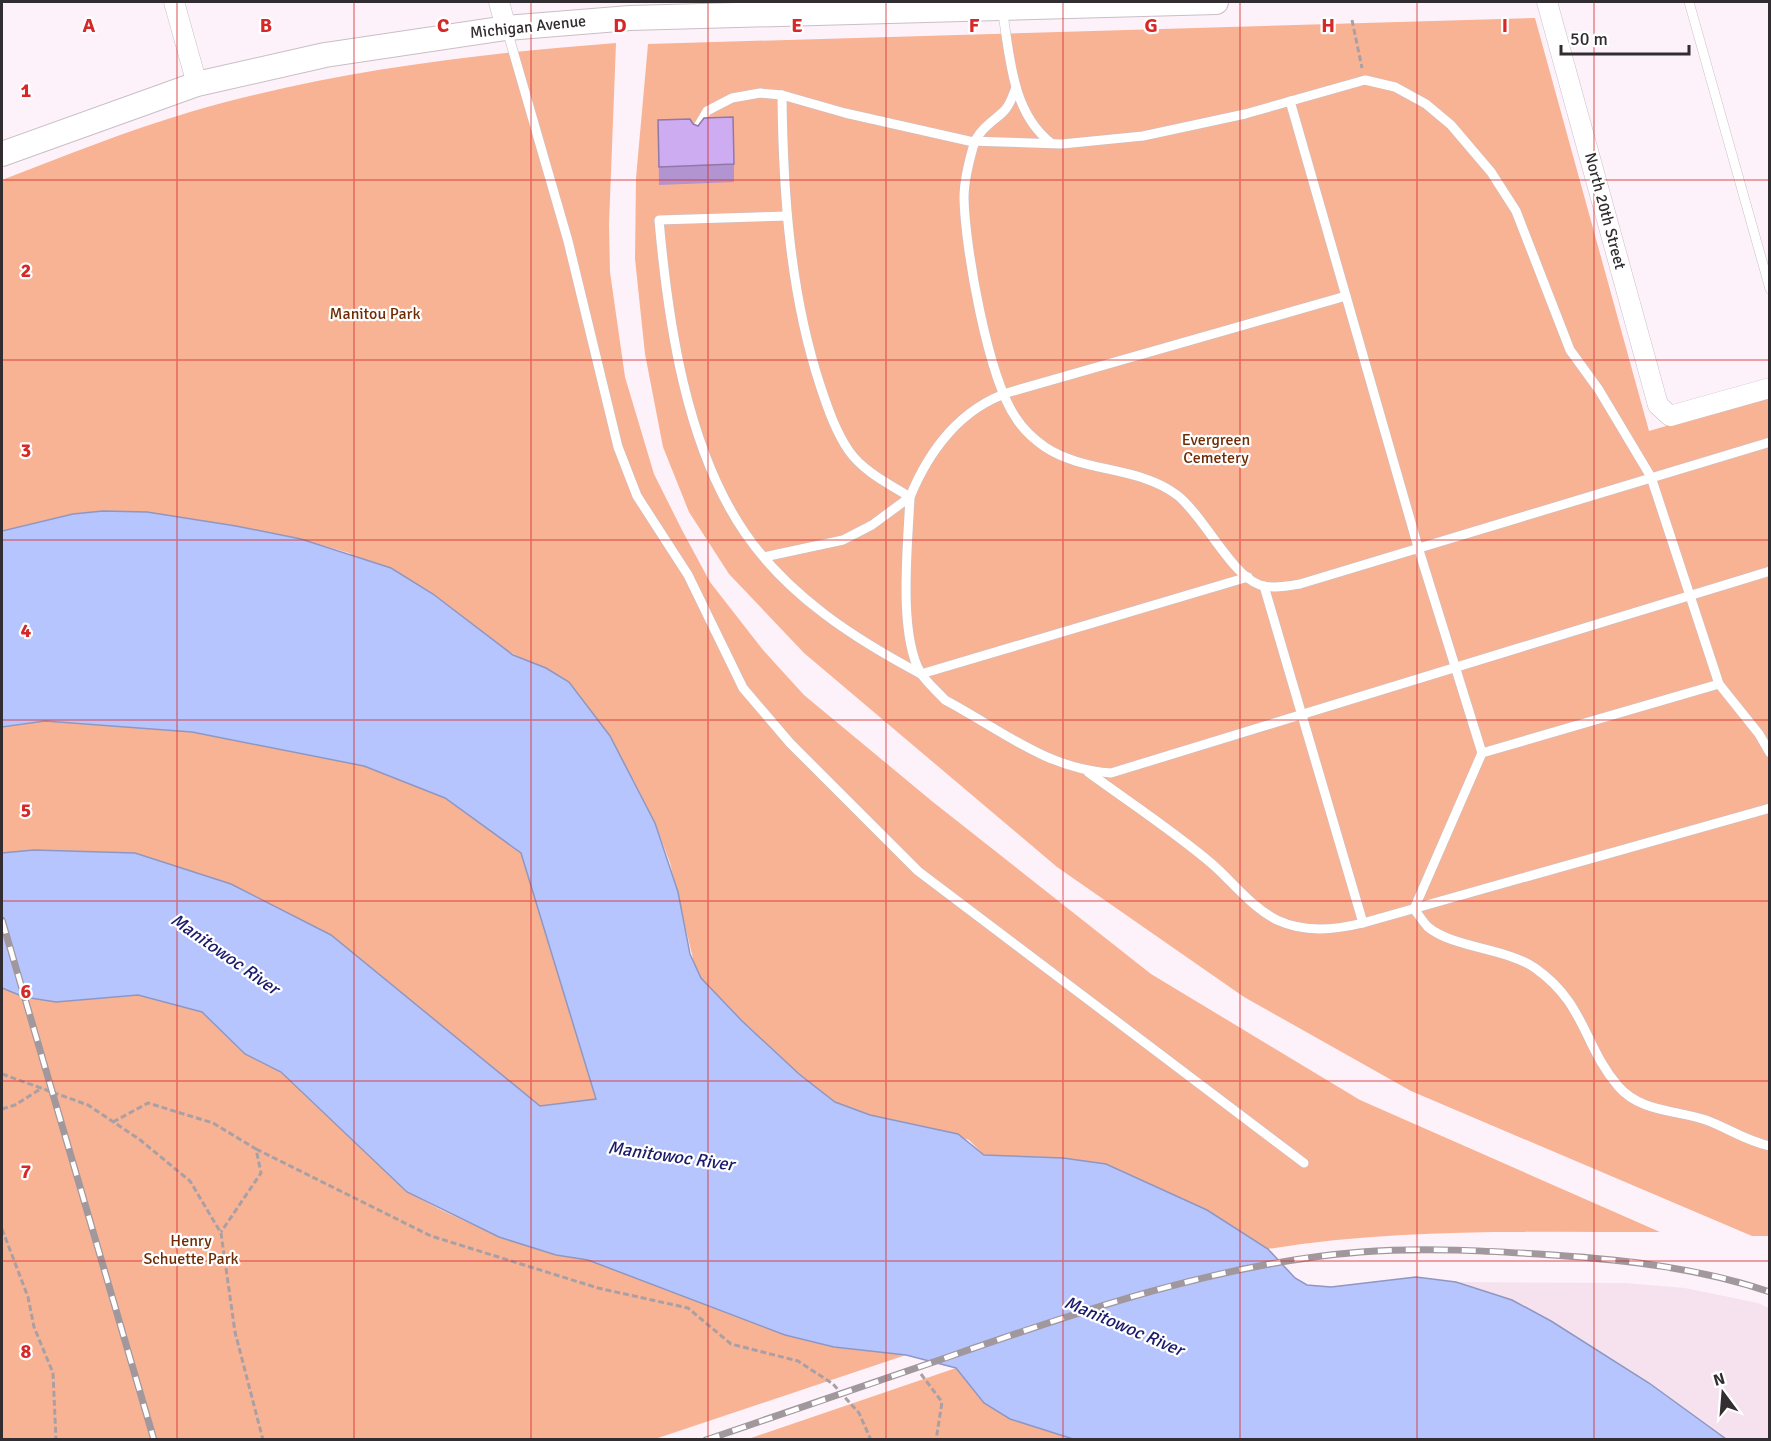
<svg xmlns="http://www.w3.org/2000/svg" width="1771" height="1441" font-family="Signika,sans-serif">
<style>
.built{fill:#f5e2ee}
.green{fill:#f8b395}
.water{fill:#b7c5ff;stroke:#8f97c1;stroke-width:1.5}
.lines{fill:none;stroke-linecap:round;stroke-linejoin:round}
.service-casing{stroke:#c9bec5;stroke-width:10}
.minor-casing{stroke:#c9bec5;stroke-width:21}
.tertiary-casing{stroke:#c9bec5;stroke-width:26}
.path{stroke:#a9a0a5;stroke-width:3;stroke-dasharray:6 3;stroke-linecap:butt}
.service{stroke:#fff;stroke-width:9}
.minor{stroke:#fff;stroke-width:20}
.tertiary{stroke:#fff;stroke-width:24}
.rail-casing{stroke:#a1989e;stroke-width:7}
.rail{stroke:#fff;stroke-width:4.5;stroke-dasharray:14;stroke-linecap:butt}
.wall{fill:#b194d0}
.building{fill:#ceacf2;stroke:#9078a9;stroke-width:1.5}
.grid{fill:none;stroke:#d62828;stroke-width:1.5;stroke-opacity:0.55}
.labels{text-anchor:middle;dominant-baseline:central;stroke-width:4.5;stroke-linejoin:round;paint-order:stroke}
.street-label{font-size:16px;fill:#322d30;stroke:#fff}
.park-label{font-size:16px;fill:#6f2b04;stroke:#fff}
.water-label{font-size:18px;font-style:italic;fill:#1b1b6b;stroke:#fff}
.grid-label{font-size:20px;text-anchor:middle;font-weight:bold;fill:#d62828;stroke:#fff;stroke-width:4.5;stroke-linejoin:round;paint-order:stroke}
</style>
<rect width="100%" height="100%" fill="#fef2fa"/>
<!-- built -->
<path class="built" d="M1456,1282L1625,1283L1685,1288L1758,1303L1769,1308V1439H1726L1649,1383L1512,1300Z"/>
<!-- green -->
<g class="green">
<path d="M1535,18L1649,431L1769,396V1236H1752L1411,1091L1244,997L1057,867L804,653L729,574L689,512L663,447L645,354L635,259L636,178L648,44Z"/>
<path d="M616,43L609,224L610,272L625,377L654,474L682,530L710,582L763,650L804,695L933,802L1151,974L1360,1100L1660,1232C1529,1232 1398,1228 1268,1249L1207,1210L1106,1164L1063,1158L984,1155L969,1140L932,1128L870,1115L835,1102L799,1074L742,1021L701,978L695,967L670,863L655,823L633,779L529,662L498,646L465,619L349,553L301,539L236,526L147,512L103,511L73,514L2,531V180C64,156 126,131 190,112C327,72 473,54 616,43Z"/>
<path d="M45,721L192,732L364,766L445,798L521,853L596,1100L540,1106L331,935L34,850L2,853V727Z"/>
<path d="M2,988L24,997L56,1002L138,995L202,1012L245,1054L281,1072L407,1192L441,1210L499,1237L556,1255L588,1260L732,1315L834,1347L906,1355L655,1439H2Z"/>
<path d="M956,1368L984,1403L1010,1419L1073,1439L745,1440Z"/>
</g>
<!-- water -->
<path class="water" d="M103,511L147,512L236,526L301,539L391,568L433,594L513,655L546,668L569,682L610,736L655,823L678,892L690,954L701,978L742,1021L799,1074L835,1102L870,1115L958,1134L984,1155L1063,1158L1106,1164L1207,1210L1268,1249L1295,1278L1307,1285L1331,1287L1416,1277L1456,1282L1512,1300L1551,1321L1649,1383L1726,1439H1073L1010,1419L984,1403L956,1368L906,1355L834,1347L785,1335L588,1260L556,1255L499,1237L407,1192L281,1072L245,1054L202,1012L138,995L56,1002L24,997L2,988V853L34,850L135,853L231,884L331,935L540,1106L596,1099L521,853L445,798L364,766L192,732L45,721L2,727V531L73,514Z"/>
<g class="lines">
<!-- service casing -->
<g class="service-casing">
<g id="service">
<path d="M1689,2L1770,289"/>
<path d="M1002,8C1010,55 1011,112 1051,143"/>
<path d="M507,30L568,241L618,447L637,496L688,575L743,688L790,743L918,871L1304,1163"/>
<path d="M1016,87C1013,95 1011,104 1004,111C994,121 979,129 974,144C969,161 964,180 964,198C965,248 988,378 1016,418C1023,429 1035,440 1045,447C1084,473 1139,466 1177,495C1204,516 1231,575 1260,585C1273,589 1288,586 1300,584L1770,442"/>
<path d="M1290,101L1418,547L1482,753"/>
<path d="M697,137V128L707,111L732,98L760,93L782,95L845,113L969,141L1062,144L1143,136L1245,114L1365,80L1395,87L1426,104L1451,125L1491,172L1516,211L1570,350L1599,390L1651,477L1719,684L1759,734L1770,753"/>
<path d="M787,216L659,220C668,322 686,447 745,533C788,596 855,639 921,674L1248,577"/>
<path d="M1346,296L1010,392C961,408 929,450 910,497C908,544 898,631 920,672C926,682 937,691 945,700C1000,729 1046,769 1111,773L1770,571"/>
<path d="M764,557L843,540L872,525L910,497C889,484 864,472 849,451C836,432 828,409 821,388C790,295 783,193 782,95"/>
<path d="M1264,586L1363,923"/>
<path d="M1719,684L1482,753L1414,909C1419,915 1423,922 1428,927C1453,948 1506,948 1535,968C1586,1004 1583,1045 1618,1086C1640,1112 1676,1110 1706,1120C1728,1128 1746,1141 1770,1146"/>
<path d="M1088,772C1129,802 1172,830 1211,863C1232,881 1251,907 1277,920C1305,933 1334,930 1363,923L1770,808"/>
</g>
</g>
<!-- minor casing -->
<g class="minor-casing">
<g id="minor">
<path d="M174,2L197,84"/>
<path d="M499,2L506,28"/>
<path d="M1547,2L1658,405L1670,416L1770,388"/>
</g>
</g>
<!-- tertiary casing -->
<g class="tertiary-casing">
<path id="tertiary" d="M2,154L197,84L325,55L506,28L630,18L1216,2"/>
</g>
<!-- path -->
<g class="path">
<path d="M1352,20L1362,68"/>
<path d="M2,1074L88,1105L139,1139L190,1181L221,1233L235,1332L263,1440"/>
<path d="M2,1109L15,1105L42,1088"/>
<path d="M113,1122L148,1103L213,1123L256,1149L261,1173L221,1232"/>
<path d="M256,1149L431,1236L598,1288L688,1308L731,1344L798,1361L833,1384L859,1413L871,1440"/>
<path d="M2,1229L28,1297L34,1327L53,1373L56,1440"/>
<path d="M921,1374L942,1402L936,1440"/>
</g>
<!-- service -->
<use href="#service" class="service"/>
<!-- minor -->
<use href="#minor" class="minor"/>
<!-- tertiary -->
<use href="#tertiary" class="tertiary"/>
<!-- rail casing -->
<g class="rail-casing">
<g id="rail">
<path d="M2,920L154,1440"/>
<path d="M706,1440C788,1412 870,1384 951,1356C1083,1310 1221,1263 1361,1252C1425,1247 1489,1251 1553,1255C1627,1260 1699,1268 1770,1292"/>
</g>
</g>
<!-- rail -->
<use href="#rail" class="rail"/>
</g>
<!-- wall -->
<path class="wall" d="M658,120L698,126L734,164V182L659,185Z"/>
<!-- building -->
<path class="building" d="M733,117L734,164L659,167L658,120L690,119L693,124L698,126L704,118Z"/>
<!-- grid -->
<path class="grid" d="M177,2V1440M354,2V1440M531,2V1440M708,2V1440M886,2V1440M1063,2V1440M1240,2V1440M1417,2V1440M1594,2V1440M2,180H1770M2,360H1770M2,540H1770M2,720H1770M2,901H1770M2,1081H1770M2,1261H1770"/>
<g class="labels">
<!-- street labels -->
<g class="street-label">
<text transform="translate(528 27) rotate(-6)">Michigan Avenue</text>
<text transform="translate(1605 211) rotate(75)">North 20th Street</text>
</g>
<!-- park labels -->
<g class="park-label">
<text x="375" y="314">Manitou Park</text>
<text x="1216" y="440">Evergreen<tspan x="1216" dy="18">Cemetery</tspan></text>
<text x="191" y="1241">Henry<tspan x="191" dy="18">Schuette Park</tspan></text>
</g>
<!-- water labels -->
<g class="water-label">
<text transform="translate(225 954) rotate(35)">Manitowoc River</text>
<text transform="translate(671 1156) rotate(8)">Manitowoc River</text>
<text transform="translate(1124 1326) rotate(23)">Manitowoc River</text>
</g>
</g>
<g class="grid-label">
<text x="89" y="32">A</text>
<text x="266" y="32">B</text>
<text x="443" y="32">C</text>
<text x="620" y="32">D</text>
<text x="797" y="32">E</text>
<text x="974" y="32">F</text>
<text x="1151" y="32">G</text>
<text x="1328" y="32">H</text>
<text x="1505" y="32">I</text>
<text x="26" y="97">1</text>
<text x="26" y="277">2</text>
<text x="26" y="457">3</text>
<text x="26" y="637">4</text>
<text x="26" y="817">5</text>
<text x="26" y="998">6</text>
<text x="26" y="1178">7</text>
<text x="26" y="1358">8</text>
</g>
<!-- border -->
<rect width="1771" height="1441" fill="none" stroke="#322d30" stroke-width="6"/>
<!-- north arrow -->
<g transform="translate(1723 1393) rotate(344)" stroke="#ffffff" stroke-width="4.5" paint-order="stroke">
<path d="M0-4.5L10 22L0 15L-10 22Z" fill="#322d30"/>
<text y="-9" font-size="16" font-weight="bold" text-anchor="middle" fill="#322d30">N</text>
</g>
<!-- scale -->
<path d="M1561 45v9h128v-9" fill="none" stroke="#322d30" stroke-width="3"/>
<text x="1570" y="45" font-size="18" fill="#322d30" stroke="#ffffff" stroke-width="4.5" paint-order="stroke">50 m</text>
</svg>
